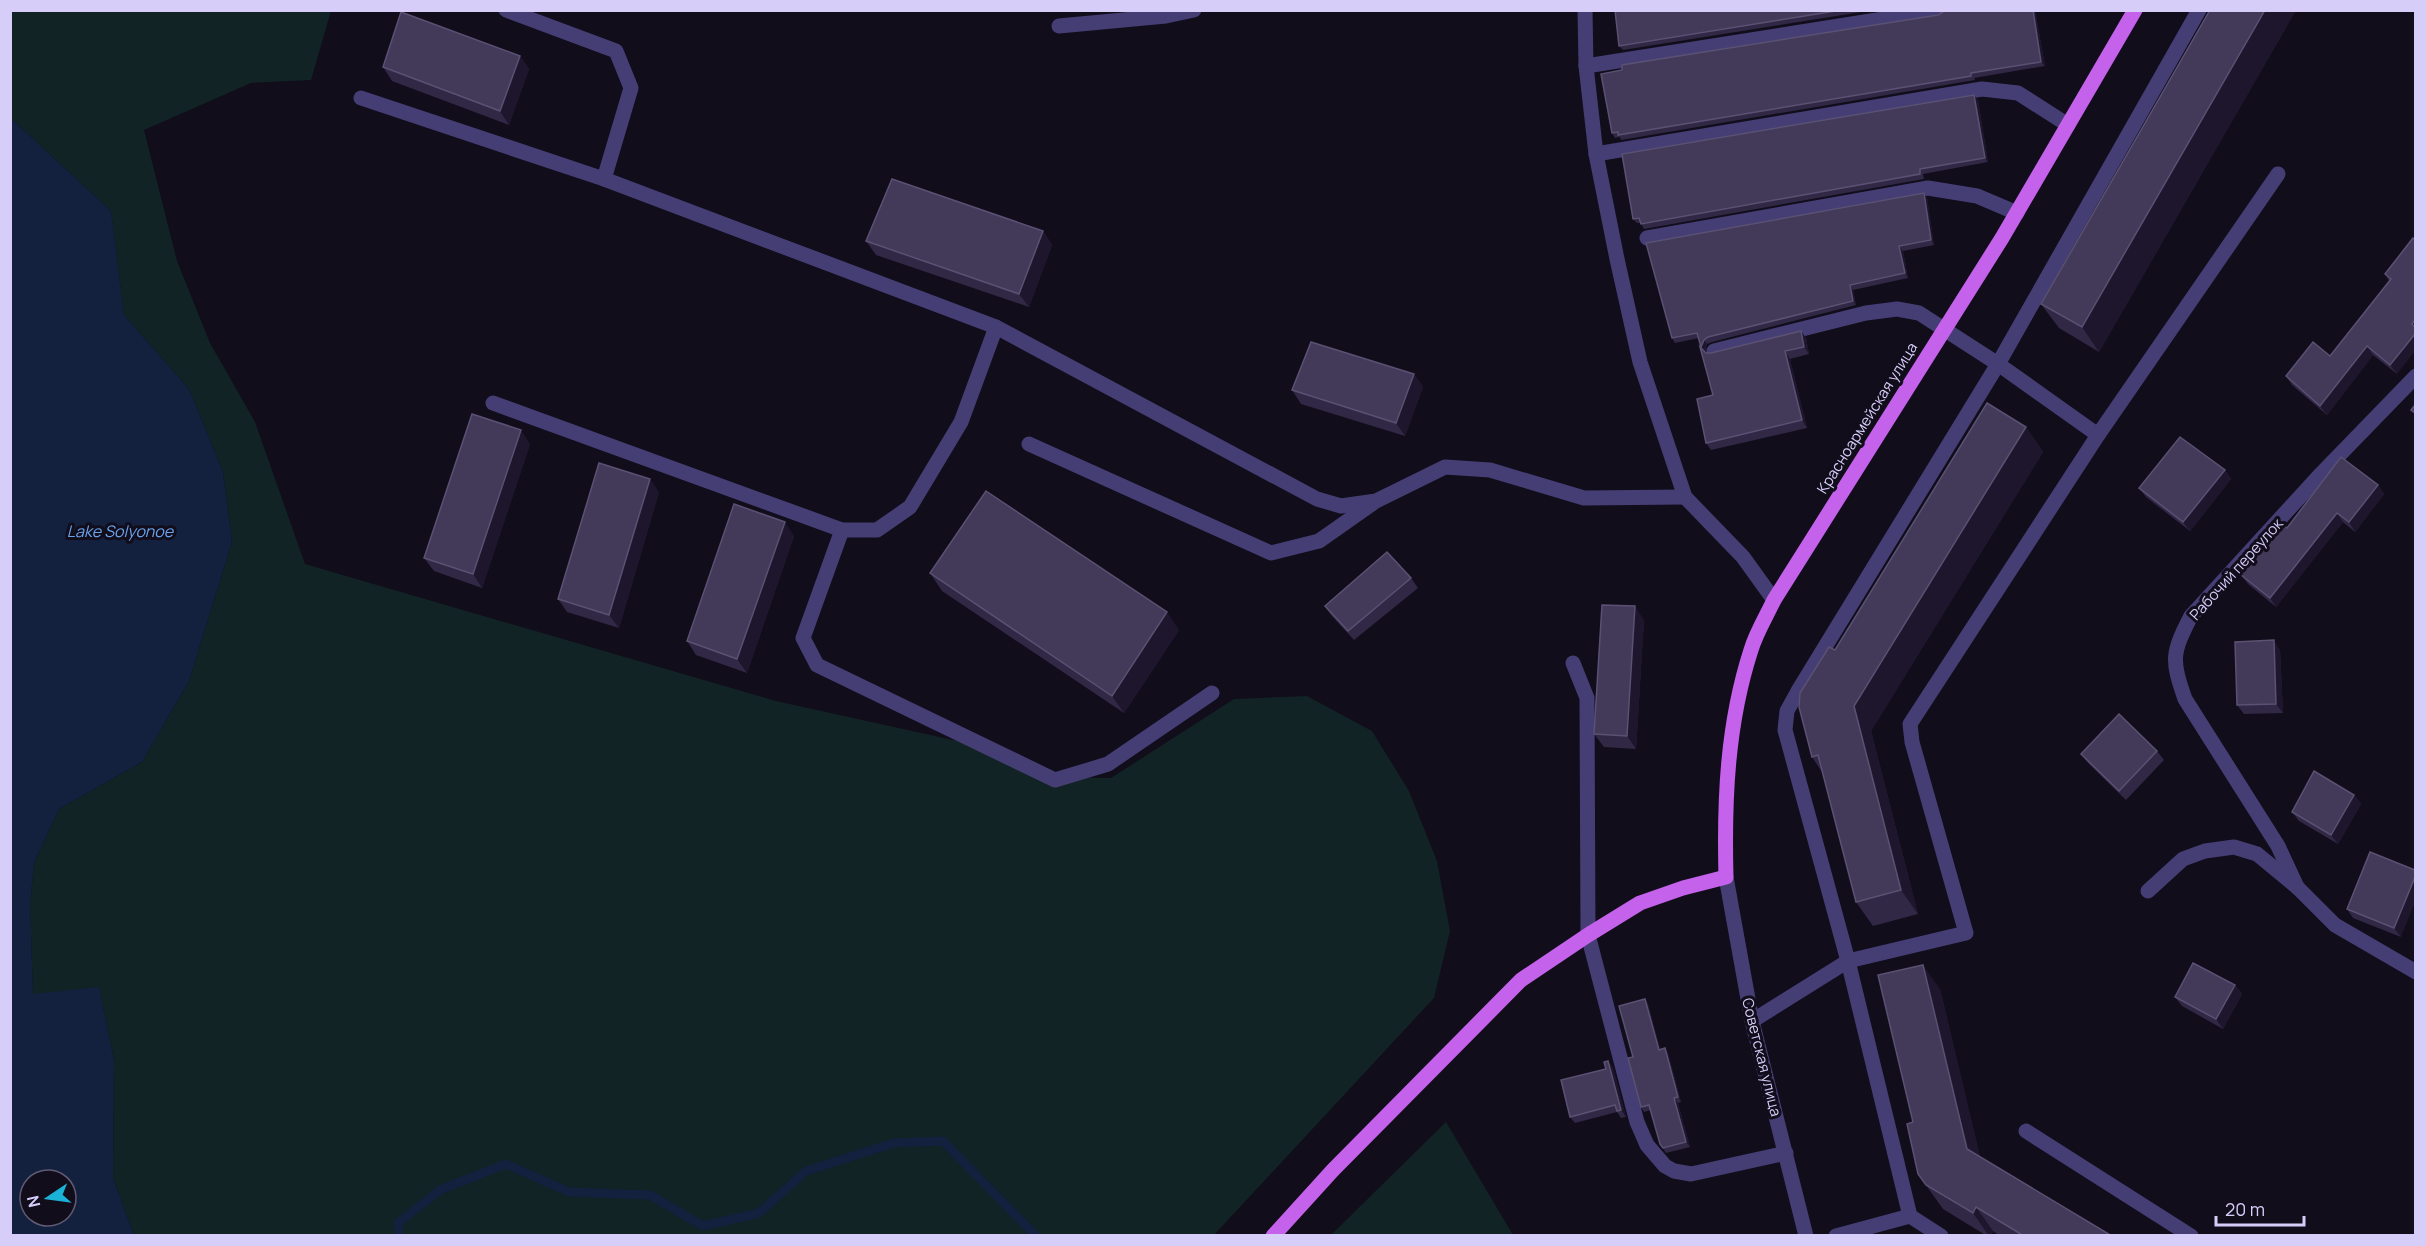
<svg xmlns="http://www.w3.org/2000/svg" width="2426" height="1246" font-family="Manrope,sans-serif">
<style>
.green{fill:#112324}
.water{fill:#13203e;fill-rule:evenodd}
.lines{fill:none;stroke-linecap:round;stroke-linejoin:round}
.stream{stroke:#13203e;stroke-width:9}
.minor{stroke:#453e74;stroke-width:15}
.major{stroke:#c562eb;stroke-width:15}
.wall{fill:#312846}
.shaded-wall{fill:#1d162d}
.building{fill:#433a5a;stroke:#5a5173;stroke-width:1.5}
.labels{text-anchor:middle;dominant-baseline:central;stroke-width:6;stroke-linejoin:round;paint-order:stroke}
.street-label{font-size:15px;fill:#d7cdf9;stroke:#110d1b}
.water-label{font-size:16px;font-style:italic;fill:#68a2ec;stroke:#110d1b}
</style>
<rect width="100%" height="100%" fill="#110d1b"/>
<!-- green -->
<g class="green">
<path d="M10,11H331L311,80L251,83L144,130L177,261L210,343L255,422L305,564L776,701L985,747L1041,777L1111,778L1234,699L1307,696L1372,731L1409,791L1437,861L1450,931L1434,998L1214,1235H134L113,1178L114,1060L99,988L33,995L30,905L34,863L59,809L142,762L189,681L232,542L223,472L189,389L124,315L111,211L14,121H11Z"/>
<path d="M1446,1122L1513,1235H1331Z"/>
</g>
<!-- water -->
<path class="water" d="M10,121H14L111,211L124,315L189,389L223,472L232,542L189,681L142,762L59,809L34,863L30,905L33,994L99,987L114,1060L113,1178L134,1235H11ZM30,1180H66V1216H30Z"/>
<g class="lines">
<!-- stream -->
<path class="stream" d="M399,1236L398,1223L440,1190L506,1164L569,1192L650,1195L703,1226L759,1213L806,1171L894,1143L943,1141L1036,1236"/>
<!-- minor -->
<g class="minor">
<path d="M506,10L616,51L631,88L604,179"/>
<path d="M1585,10L1586,66L1596,154L1617,259L1640,362L1685,497L1743,557L1774,600"/>
<path d="M1059,26L1166,16L1194,10"/>
<path d="M1586,66L1940,10"/>
<path d="M361,98L604,179L996,327L1317,499L1341,506L1376,501L1445,467L1490,470L1584,498L1685,497"/>
<path d="M1596,154L1982,89L2018,93L2068,125"/>
<path d="M1647,238L1928,188L1977,196L2017,213"/>
<path d="M1714,351L1866,313L1897,309L1919,313L1998,364L2098,435"/>
<path d="M493,403L842,530H877L910,507L961,422L996,327"/>
<path d="M1029,444L1271,553L1319,541L1373,503"/>
<path d="M842,530L803,638L817,665L1055,780L1108,764L1212,693"/>
<path d="M1573,663L1587,698L1588,935L1637,1122L1647,1145L1665,1166L1674,1171L1691,1174L1786,1153"/>
<path d="M1726,877L1752,1021L1806,1236"/>
<path d="M2297,887L2278,846L2185,699C2171,659 2172,653 2191,616L2318,477L2416,376"/>
<path d="M2148,891L2183,859L2205,851L2234,847L2257,854L2297,887L2335,925L2416,972"/>
<path d="M1752,1021L1848,961L1966,933L1912,742L1910,724L2098,435L2278,174"/>
<path d="M2026,1131L2191,1236"/>
<path d="M1836,1236L1910,1216"/>
<path d="M1941,1236L1910,1216L1848,961L1785,730L1787,711L1798,691L1998,364L2199,10"/>
</g>
<!-- major -->
<path class="major" d="M1273,1236L1333,1170L1521,980L1588,935L1640,903L1683,888L1726,877C1724,800 1727,724 1751,650C1756,633 1766,617 1774,600L2002,238L2135,10"/>
</g>
<!-- wall -->
<g class="wall">
<path d="M1615,10H1874L1623,50L1619,46Z"/>
<path d="M2035,10L2045,66L1974,78L1975,80L1621,140L1620,137L1615,138L1612,133L1943,12Z"/>
<path d="M2210,10H2296L2099,352L2059,328L2041,304Z"/>
<path d="M520,56L529,69L509,125L392,81L383,67Z"/>
<path d="M1978,100L1988,162L1923,174L1924,179L1644,229L1641,223H1637L1633,219Z"/>
<path d="M1927,198L1934,245L1903,251L1908,278L1853,290L1856,305L1712,342L1707,344L1705,352L1706,353H1711L1801,331L1806,338L1809,354L1790,359L1807,428L1711,450L1706,443L1713,395L1704,351L1701,347L1699,338L1675,343L1672,338Z"/>
<path d="M1043,231L1052,245L1029,307L876,255L866,241Z"/>
<path d="M2413,238L2397,374L2373,355L2327,415L2292,385L2286,376L2330,356L2389,281L2385,274Z"/>
<path d="M1414,374L1423,387L1405,436L1301,404L1292,390Z"/>
<path d="M2026,427L2043,452L1871,731L1918,914L1873,926L1856,902L1822,772L1812,757L1835,650Z"/>
<path d="M530,444L482,588L434,571L424,558Z"/>
<path d="M2225,470L2231,479L2190,531L2146,497L2139,488Z"/>
<path d="M2378,485L2384,494L2355,532L2343,522L2276,607L2248,584L2241,575L2287,528Z"/>
<path d="M659,492L619,628L567,612L558,599Z"/>
<path d="M794,536L747,673L696,655L687,641Z"/>
<path d="M930,573L1179,630L1124,713L942,591Z"/>
<path d="M1411,578L1418,588L1354,640L1331,615L1325,606Z"/>
<path d="M1644,620L1636,749L1604,747L1594,734Z"/>
<path d="M2280,650L2283,713L2244,714L2237,705Z"/>
<path d="M2157,751L2164,760L2126,800L2088,763L2081,754Z"/>
<path d="M2354,795L2361,804L2338,844L2299,821L2292,812Z"/>
<path d="M2370,852L2401,937L2353,918L2347,909Z"/>
<path d="M2235,985L2242,994L2223,1029L2182,1006L2175,997Z"/>
<path d="M1940,989L1980,1157L2112,1236H2000L1993,1231L1991,1236H1987L1943,1209L1918,1174L1913,1122Z"/>
<path d="M1645,999L1648,1004L1660,1049L1665,1048L1668,1053L1681,1102L1678,1103L1690,1147L1666,1153L1660,1144L1651,1110L1644,1112L1641,1107L1633,1057Z"/>
<path d="M1608,1061L1613,1068L1626,1117L1621,1118L1617,1112L1575,1123L1570,1117L1606,1069Z"/>
</g>
<!-- shaded-wall -->
<g class="shaded-wall">
<path d="M2033,10H2035L2045,66L2041,62Z"/>
<path d="M2265,10H2296L2099,352L2082,327Z"/>
<path d="M520,56L529,69L509,125L500,111Z"/>
<path d="M1974,95L1978,100L1988,162L1985,158Z"/>
<path d="M1924,193L1927,198L1934,245L1931,240Z"/>
<path d="M1043,231L1052,245L1029,307L1019,294Z"/>
<path d="M1899,246L1903,251L1908,278L1905,273Z"/>
<path d="M1850,285L1853,290L1856,305L1853,301Z"/>
<path d="M1801,331L1806,338L1809,354L1804,347Z"/>
<path d="M2415,334V351L2397,374L2390,365Z"/>
<path d="M1704,340L1707,344L1704,352L1701,347Z"/>
<path d="M2367,346L2373,355L2327,415L2320,406Z"/>
<path d="M1785,351L1790,359L1807,428L1802,420Z"/>
<path d="M1414,374L1423,387L1405,436L1396,423Z"/>
<path d="M2026,427L2043,452L1871,731L1918,914L1901,890L1854,706Z"/>
<path d="M521,430L530,444L482,588L473,574Z"/>
<path d="M2225,470L2231,479L2190,531L2183,522Z"/>
<path d="M650,479L659,492L619,628L609,615Z"/>
<path d="M2378,485L2384,494L2355,532L2349,522Z"/>
<path d="M2337,513L2343,522L2276,607L2270,598Z"/>
<path d="M785,522L794,536L747,673L737,659Z"/>
<path d="M1635,606L1644,620L1636,749L1627,736Z"/>
<path d="M1167,612L1179,630L1124,713L1112,696Z"/>
<path d="M2274,640L2280,650L2283,713L2276,704Z"/>
<path d="M2354,795L2361,804L2338,844L2331,835Z"/>
<path d="M2415,877V902L2401,937L2394,928Z"/>
<path d="M1923,965L1940,989L1984,1173L1967,1149Z"/>
<path d="M2235,985L2242,994L2223,1029L2216,1019Z"/>
<path d="M1645,999L1648,1004L1662,1055L1659,1050Z"/>
<path d="M1665,1048L1668,1053L1681,1102L1678,1097Z"/>
<path d="M1608,1061L1613,1068L1626,1117L1621,1110Z"/>
<path d="M1674,1098L1678,1103L1690,1147L1686,1142Z"/>
<path d="M1976,1207L1993,1231L1991,1236H1989L1973,1213Z"/>
</g>
<!-- building -->
<g class="building">
<path d="M1615,10H1842L1619,46Z"/>
<path d="M1944,10H2033L2041,62L1971,73V76L1618,135V132L1612,133L1601,74L1622,70V65L1938,15L1943,12Z"/>
<path d="M2210,10H2265L2082,327L2041,304Z"/>
<path d="M401,12L520,56L500,111L383,67Z"/>
<path d="M1974,95L1985,158L1920,169V174L1641,224L1639,218L1633,219L1622,154Z"/>
<path d="M892,179L1043,231L1019,294L866,241Z"/>
<path d="M1924,193L1931,240L1899,246L1905,273L1850,285L1853,301L1708,337L1704,340L1701,347L1697,333L1672,338L1646,243Z"/>
<path d="M2413,238L2415,240V320L2412,324L2415,327V334L2390,365L2367,346L2320,406L2286,376L2313,342L2330,356L2391,279L2385,274Z"/>
<path d="M1801,331L1804,347L1785,351L1802,420L1706,443L1697,399L1713,395L1700,347L1706,353H1711Z"/>
<path d="M1311,342L1414,374L1396,423L1292,390Z"/>
<path d="M1987,403L2026,427L1854,706L1901,890L1856,902L1818,755L1812,757L1799,707L1800,693L1829,647L1835,650Z"/>
<path d="M2415,405V413L2411,410Z"/>
<path d="M472,414L521,430L473,574L424,558Z"/>
<path d="M2180,437L2225,470L2183,522L2139,488Z"/>
<path d="M2341,457L2378,485L2349,522L2337,513L2270,598L2241,575L2282,524L2287,528Z"/>
<path d="M599,463L650,479L609,615L558,599Z"/>
<path d="M986,491L1167,612L1112,696L930,573Z"/>
<path d="M734,504L785,522L737,659L687,641Z"/>
<path d="M1387,552L1411,578L1348,631L1325,606Z"/>
<path d="M1602,605L1635,606L1627,736L1594,734Z"/>
<path d="M2274,640L2276,704L2237,705L2235,642Z"/>
<path d="M2119,714L2157,751L2119,791L2081,754Z"/>
<path d="M2314,771L2354,795L2331,835L2292,812Z"/>
<path d="M2370,852L2415,870V877L2394,928L2347,909Z"/>
<path d="M2193,963L2235,985L2216,1019L2175,997Z"/>
<path d="M1923,965L1967,1149L2112,1236H2024L1976,1207L1973,1213L1926,1185L1918,1174L1907,1124L1913,1122L1878,975Z"/>
<path d="M1645,999L1659,1050L1665,1048L1678,1097L1674,1098L1686,1142L1663,1148L1660,1144L1649,1105L1641,1107L1628,1058L1633,1057L1619,1006Z"/>
<path d="M1608,1061L1621,1110L1617,1111L1615,1105L1570,1117L1561,1080L1606,1069L1604,1062Z"/>
</g>
<g class="labels">
<!-- street labels -->
<g class="street-label">
<text transform="translate(1867 418) rotate(-58)">Красноармейская улица</text>
<text transform="translate(2236 569) rotate(-48)">Рабочий переулок</text>
<text transform="translate(1762 1057) rotate(76)">Советская улица</text>
</g>
<!-- water labels -->
<g class="water-label">
<text x="120" y="531">Lake Solyonoe</text>
</g>
</g>
<!-- border -->
<rect width="2426" height="1246" fill="none" stroke="#d7cdf9" stroke-width="24"/>
<!-- north arrow -->
<g transform="translate(48 1198) rotate(257)"><circle r="28" fill="#110d1b" stroke="#605a74" stroke-width="1.5"/>
<path d="M0-4.5L10 22L0 15L-10 22Z" fill="#1bb2d7"/>
<text y="-9" font-size="16" font-weight="bold" text-anchor="middle" fill="#d7cdf9">N</text>
</g>
<!-- scale -->
<path d="M2216 1216v9h88v-9" fill="none" stroke="#d7cdf9" stroke-width="3"/>
<text x="2225" y="1216" font-size="18" fill="#d7cdf9" stroke="#110d1b" stroke-width="4.5" paint-order="stroke">20 m</text>
</svg>
